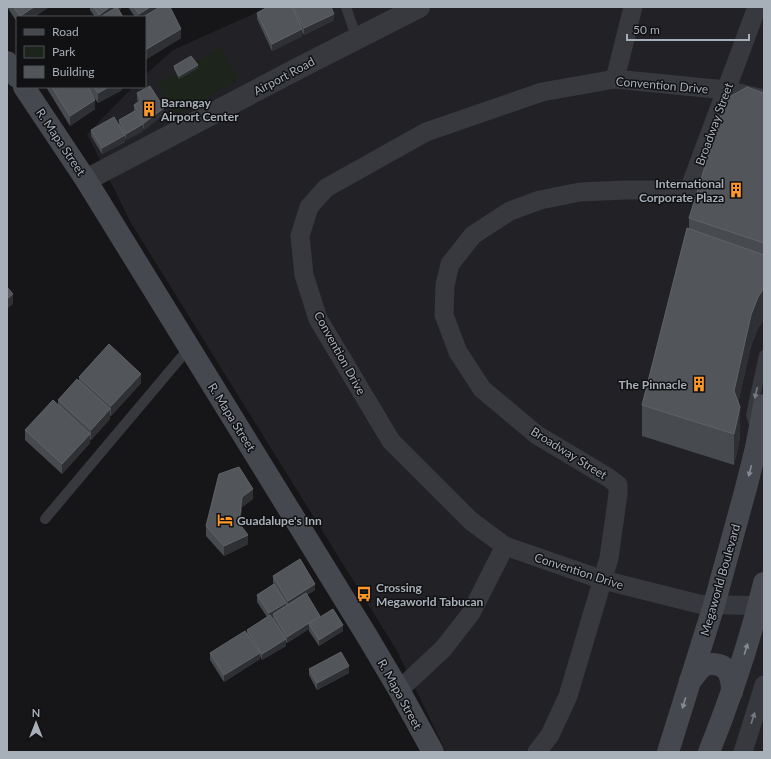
<svg xmlns="http://www.w3.org/2000/svg" width="771" height="759" font-family="Lato,sans-serif">
<style>
.built{fill:#222226}
.green{fill:#1c241c}
.lines{fill:none;stroke-linecap:round;stroke-linejoin:round}
.service{stroke:#37393e;stroke-width:10}
.minor{stroke:#37393e;stroke-width:19}
.tertiary{stroke:#37393e;stroke-width:22}
.secondary{stroke:#45484e;stroke-width:22}
.wall{fill:#474a4e}
.shaded-wall{fill:#2f3034}
.building{fill:#52555a;stroke:#5f6368}
.oneway{fill:#757a82}
.oneway2{fill:#858b94}
.labels{text-anchor:middle;dominant-baseline:central;stroke-width:3;stroke-linejoin:round;paint-order:stroke}
.street-label{font-size:12px;fill:#a7afb9;stroke:#111113}
.poi-label{font-size:12px;font-weight:bold;fill:#a7afb9;stroke:#111113;text-anchor:start}
</style>
<rect width="100%" height="100%" fill="#161618"/>
<!-- built -->
<path class="built" d="M265,7H764V752H446L397,651L131,223L87,134L133,87H145V75L173,50L251,15Z"/>
<!-- green -->
<path class="green" d="M220,47L239,80L175,115L157,84Z"/>
<g class="lines">
<!-- service -->
<g class="service">
<path d="M346,7L357,39"/>
<path d="M756,429L751,415L764,355"/>
<path d="M45,519L189,348"/>
</g>
<!-- minor -->
<g class="minor">
<path d="M615,79L633,7"/>
<path d="M764,99L726,90L615,79L542,92L426,132L326,188L309,207L300,236L304,275L318,319L391,441L471,521L505,546L603,580L699,604L764,606"/>
<path d="M399,690L443,649L471,613L505,546"/>
<path d="M537,752L550,735L568,696L609,558L618,494V485L609,478L537,435L482,389L458,352L444,315L445,285L450,264L473,235L510,211L540,200L580,192L626,190H682L690,187L757,7"/>
<path d="M743,752L764,685"/>
</g>
<!-- tertiary -->
<path class="tertiary" d="M86,180L297,69L419,7"/>
<!-- secondary -->
<g class="secondary">
<path d="M7,62L17,77"/>
<path d="M24,87L86,180L367,636L399,690L433,752"/>
<path d="M690,681C694,677 697,672 701,668C704,665 708,664 712,664C729,664 732,678 732,692"/>
<path d="M668,752L714,605L746,488L756,448L764,405"/>
<path d="M709,752C731,697 750,641 764,583"/>
</g>
</g>
<!-- wall -->
<g class="wall">
<path d="M7,7H49L34,17H17V22Z"/>
<path d="M90,7H121V9L119,10L123,17H95L90,10Z"/>
<path d="M128,7H170L181,38L145,60V17H135Z"/>
<path d="M268,7H331L334,20L304,35L302,32V36L272,51L257,19V13Z"/>
<path d="M174,66L198,68L179,79L174,69Z"/>
<path d="M46,87H122V90L98,103L90,91L95,109L70,126Z"/>
<path d="M137,93L164,114L144,130L143,127V131L126,140L125,137V142L102,154L91,136V130L119,125V120L134,111V105L138,102L137,100Z"/>
<path d="M764,93V319L758,328L751,346L738,403L740,438L734,465L642,436V405L689,229V218Z"/>
<path d="M79,377L141,383L111,416L110,415V419L91,440L90,439V443L62,474L25,440V430L58,404V400L79,381Z"/>
<path d="M253,499L242,507L240,524L248,544L224,556L206,536V526Z"/>
<path d="M273,576L315,590L307,595L320,618L343,631L319,646L309,631V629L287,643L286,642V646L262,660L260,656V659L224,682L210,660V653L247,633V630L267,617L257,602V595L274,584L273,583Z"/>
<path d="M309,669L349,673L317,690L309,675Z"/>
</g>
<!-- shaded-wall -->
<g class="shaded-wall">
<path d="M34,7H49L34,17H20Z"/>
<path d="M110,7H121V9L110,17L102,16V17H99V15Z"/>
<path d="M150,7H161L145,17H139V14Z"/>
<path d="M334,14V20L304,35V28Z"/>
<path d="M181,29V38L145,60V50Z"/>
<path d="M302,29V36L272,51V44Z"/>
<path d="M198,65V68L179,79V76Z"/>
<path d="M109,87H122V90L98,103V93Z"/>
<path d="M95,100V109L70,126V116Z"/>
<path d="M164,108V114L144,130V123Z"/>
<path d="M143,124V131L126,140V134Z"/>
<path d="M125,135V142L102,154V148Z"/>
<path d="M764,288V319L758,328L751,346L734,422V391L751,315L758,297Z"/>
<path d="M13,294V304L7,309V299Z"/>
<path d="M141,374V383L111,416V406Z"/>
<path d="M740,407V438L734,465V434Z"/>
<path d="M110,409V419L91,440V430Z"/>
<path d="M90,434V443L62,474V464Z"/>
<path d="M253,489V499L242,507L239,532V523L242,497Z"/>
<path d="M248,535V544L224,556V546Z"/>
<path d="M315,584V590L288,607V601Z"/>
<path d="M286,603V609L273,614V618L269,620V613Z"/>
<path d="M320,616V622L309,624V629L287,643V637Z"/>
<path d="M343,625V631L319,646V640Z"/>
<path d="M286,639V646L262,660V654Z"/>
<path d="M260,653V659L224,682V675Z"/>
<path d="M349,666V673L317,690V683Z"/>
</g>
<!-- building -->
<g class="building">
<path d="M13,7H34L20,16Z"/>
<path d="M94,7H110L99,15Z"/>
<path d="M117,7L123,17H103L102,16Z"/>
<path d="M134,7H150L139,14Z"/>
<path d="M160,7H170L181,29L145,50V17H143Z"/>
<path d="M268,7H292L302,29L272,44L257,13Z"/>
<path d="M293,7H331L334,14L304,28Z"/>
<path d="M191,56L198,65L179,76L174,66Z"/>
<path d="M150,86L164,108L144,123L134,105L141,100L137,93Z"/>
<path d="M52,87H88L95,100L70,116Z"/>
<path d="M94,87H109L98,93Z"/>
<path d="M747,87L764,93V243L689,218L726,99Z"/>
<path d="M135,111L143,124L126,134L119,120Z"/>
<path d="M114,117L125,135L102,148L91,130Z"/>
<path d="M687,228L764,255V288L758,297L751,315L734,391L740,407L734,434L642,405Z"/>
<path d="M7,287L13,294L7,299Z"/>
<path d="M109,344L141,374L111,406L79,377Z"/>
<path d="M77,379L110,409L91,430L58,400Z"/>
<path d="M53,400L90,434L62,464L25,430Z"/>
<path d="M239,467L253,489L242,497L239,523L248,535L224,546L206,526L219,474Z"/>
<path d="M300,559L315,584L288,601L273,576Z"/>
<path d="M274,584L286,603L269,613L257,595Z"/>
<path d="M306,593L320,616L287,637L273,614Z"/>
<path d="M333,609L343,625L319,640L309,624Z"/>
<path d="M270,615L286,639L262,654L247,630Z"/>
<path d="M245,631L260,653L224,675L210,653Z"/>
<path d="M341,652L349,666L317,683L309,669Z"/>
</g>
<!-- one-way arrows -->
<defs><path id="oneway-solid" d="M-6-.8H1V-3.2L6.5 0L1 3.2V.8H-6Z"/></defs>
<g class="oneway">
<use href="#oneway-solid" transform="translate(756 393) rotate(103)"/>
<use href="#oneway-solid" transform="translate(753 718) rotate(-72)"/>
</g>
<g class="oneway2">
<use href="#oneway-solid" transform="translate(750 471) rotate(104)"/>
<use href="#oneway-solid" transform="translate(746 649) rotate(-73)"/>
<use href="#oneway-solid" transform="translate(684 703) rotate(107)"/>
</g>
<!-- icons -->
<defs>
<g id="building-bare" transform="scale(1.2)"><path d="M-4-6H4V6H1V3H-1V6H-4ZM-2.5-4.3h1.7v1.8h-1.7ZM.8-4.3h1.7v1.8H.8ZM-2.5-1h1.7V.8h-1.7ZM.8-1h1.7V.8H.8Z" fill="#ff9828" stroke="#111113" stroke-width="2.5" paint-order="stroke"/></g>
<g id="hotel-bare" transform="scale(1.2)"><path d="M-6-4.5h1.5V1H6V5H4.5V3h-9V5H-6ZM-4 0a1.8 1.8 0 1 1 3.6 0ZM.5 0V-2.5h3Q6-2.5 6 0Z" fill="#ff9828" stroke="#111113" stroke-width="2.5" paint-order="stroke"/></g>
<g id="bus-bare" transform="scale(1.2)"><path d="M-5-6H5V4H4V6H2V4H-2V6H-4V4H-5ZM-3.5-4V0h7V-4ZM-3.5 1.2v1.5H-2V1.2ZM2 1.2v1.5H3.5V1.2Z" fill="#ff9828" stroke="#111113" stroke-width="2.5" paint-order="stroke"/></g>
</defs>
<g fill-rule="evenodd">
<use href="#building-bare" x="149" y="109"/>
<use href="#building-bare" x="736" y="190"/>
<use href="#building-bare" x="699" y="384"/>
<use href="#hotel-bare" x="225" y="520"/>
<use href="#bus-bare" x="364" y="594"/>
</g>
<g class="labels">
<!-- street labels -->
<g class="street-label">
<text transform="translate(284 76) rotate(-28)">Airport Road</text>
<text transform="translate(662 85) rotate(5)">Convention Drive</text>
<text transform="translate(714 124) rotate(-70)">Broadway Street</text>
<text transform="translate(61 142) rotate(56)">R. Mapa Street</text>
<text transform="translate(340 353) rotate(61)">Convention Drive</text>
<text transform="translate(232 417) rotate(58)">R. Mapa Street</text>
<text transform="translate(569 453) rotate(32)">Broadway Street</text>
<text transform="translate(579 571) rotate(18)">Convention Drive</text>
<text transform="translate(720 580) rotate(-74)">Megaworld Boulevard</text>
<text transform="translate(400 694) rotate(61)">R. Mapa Street</text>
</g>
<!-- poi labels -->
<g class="poi-label">
<text x="161" y="102">Barangay<tspan x="161" dy="14">Airport Center</tspan></text>
<text x="724" y="183" text-anchor="end">International<tspan x="724" dy="14">Corporate Plaza</tspan></text>
<text x="687" y="384" text-anchor="end">The Pinnacle</text>
<text x="237" y="520">Guadalupe's Inn</text>
<text x="376" y="587">Crossing<tspan x="376" dy="14">Megaworld Tabucan</tspan></text>
</g>
</g>
<!-- border -->
<rect width="771" height="759" fill="none" stroke="#a7afb9" stroke-width="16"/>
<!-- legend -->
<rect x="16" y="16" width="130" height="72" fill="#111113" stroke="#4d5055"/>
<rect x="24" y="29" width="20" height="6" fill="#45484e" stroke="#4d5055"/>
<text x="52" y="36" font-size="12" fill="#a7afb9">Road</text>
<rect x="24" y="46" width="20" height="12" fill="#1c241c" stroke="#4d5055"/>
<text x="52" y="56" font-size="12" fill="#a7afb9">Park</text>
<rect x="24" y="66" width="20" height="12" fill="#52555a" stroke="#4d5055"/>
<text x="52" y="76" font-size="12" fill="#a7afb9">Building</text>
<!-- north arrow -->
<g transform="translate(36 723)" stroke="#111113" stroke-width="3" paint-order="stroke">
<path d="M0-3L7 15L0 10L-7 15Z" fill="#a7afb9"/>
<text y="-6" font-size="11" font-weight="bold" text-anchor="middle" fill="#a7afb9">N</text>
</g>
<!-- scale -->
<path d="M627 34v6h122v-6" fill="none" stroke="#a7afb9" stroke-width="2"/>
<text x="633" y="34" font-size="12" fill="#a7afb9" stroke="#111113" stroke-width="3" paint-order="stroke">50 m</text>
</svg>
